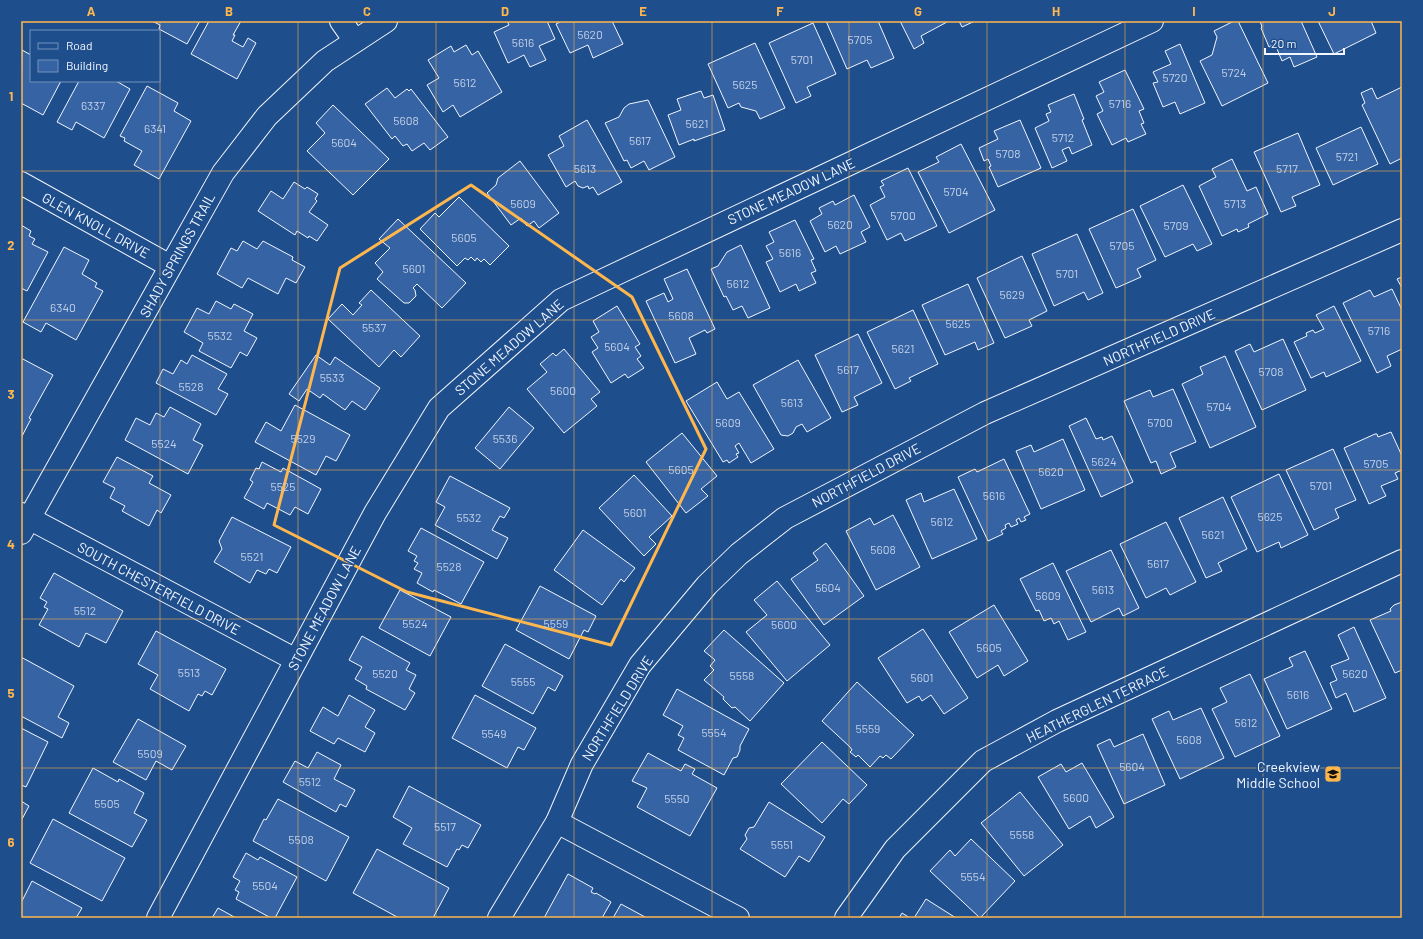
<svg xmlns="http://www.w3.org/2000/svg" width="1423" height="939" font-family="Barlow,sans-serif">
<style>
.building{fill:#3563a3;stroke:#f2f6ff}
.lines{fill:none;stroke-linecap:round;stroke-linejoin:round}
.minor-casing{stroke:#f2f6ff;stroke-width:24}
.minor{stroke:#1f4e8c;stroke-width:22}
.marked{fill:none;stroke:#ffb74d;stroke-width:3;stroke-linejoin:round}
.grid{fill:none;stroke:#ffb74d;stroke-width:1;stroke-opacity:0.55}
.labels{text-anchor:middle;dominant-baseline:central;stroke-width:3;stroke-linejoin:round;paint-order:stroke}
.number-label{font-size:12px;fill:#c3d1e8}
.street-label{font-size:14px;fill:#f2f6ff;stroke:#1f4e8c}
.poi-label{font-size:14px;fill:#f2f6ff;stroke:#1f4e8c;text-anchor:end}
.neatline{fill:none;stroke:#ffb74d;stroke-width:1.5}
.grid-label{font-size:13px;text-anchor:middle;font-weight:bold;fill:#ffb74d}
</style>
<rect width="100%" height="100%" fill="#1f4e8c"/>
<!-- building -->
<g class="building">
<path d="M152,21H200L187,44L159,29L160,25Z"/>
<path d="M209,21H241L233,35H235L232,41L243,47L248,38L256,43L237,79L191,54Z"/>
<path d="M507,21H547L555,39L539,46L546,60L530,67L524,55L508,63L494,32L509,25Z"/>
<path d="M562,21H612L623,44L593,58L588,45L570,53L556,24Z"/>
<path d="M826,21H878L894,58L871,68L867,60L847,69Z"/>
<path d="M900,21H947V22L921,36L924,43L914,49Z"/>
<path d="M959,21H975L962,27Z"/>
<path d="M1234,21H1238L1268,83L1222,106L1200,61L1212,55L1217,37L1214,31Z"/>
<path d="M1260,21H1301L1317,57L1294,67L1290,57L1282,61L1275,44L1269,47L1261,28L1262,27Z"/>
<path d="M1318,21H1371L1376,33L1334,54Z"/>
<path d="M813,23L836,74L807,87L811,96L796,103L769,43Z"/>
<path d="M755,43L785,108L760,119L756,111L741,107L739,103L728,108L708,64Z"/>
<path d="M1180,44L1205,103L1180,114L1175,102L1163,107L1153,83L1158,82L1153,72L1171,64L1165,51Z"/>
<path d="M466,45L472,55L478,51L502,92L460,117L453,105L443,112L427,85L439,78L428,60L451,46L454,52Z"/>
<path d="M22,50L31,55V81H61L43,115L21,103Z"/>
<path d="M1125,70L1144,109L1139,111L1144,123L1141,124L1146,134L1128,142L1126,138L1112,145L1097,114L1103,111L1096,96L1104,92L1099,82Z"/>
<path d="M79,81H116L130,89L104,138L76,122L72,130L57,122Z"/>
<path d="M147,86L178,103L174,111L191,121L159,179L134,165L142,151L124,141L125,138L120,136Z"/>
<path d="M1402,87V158L1390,164L1362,105L1365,103L1361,93L1372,88L1377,99Z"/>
<path d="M387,88L395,98L407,89L409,91L411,89L448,137L430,150L424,143L412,151L407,144L403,146L395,136L392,139L365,104Z"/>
<path d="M701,91L704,98L713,95L725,130L694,141V139L679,145L668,115L681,110L677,99Z"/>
<path d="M1074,94L1084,119L1082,120L1092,145L1072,154L1069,147L1062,150L1067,161L1052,168L1035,128L1049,121L1046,114L1051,112L1048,105Z"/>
<path d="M648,100L675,157L649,170L644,161L631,168L627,160L624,161L605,123L619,117L624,108L629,104Z"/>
<path d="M333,105L389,159L353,195L307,151L325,133L316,123Z"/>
<path d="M587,120L622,182L598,195L593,187L589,189L588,186L583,188L578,186L575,181L566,187L548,155L564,146L559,136Z"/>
<path d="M1020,120L1041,168L998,187L989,167L991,166L988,159L984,161L979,148L998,139L994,131Z"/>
<path d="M1361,127L1378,164L1333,185L1316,148Z"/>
<path d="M1298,133L1320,185L1292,197L1296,206L1281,212L1254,152Z"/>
<path d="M961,144L995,210L949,233L918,172L939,162L936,157Z"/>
<path d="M1232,159L1247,191L1256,187L1268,214L1248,224L1249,227L1238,232L1237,229L1222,236L1199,186L1216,177L1212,169Z"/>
<path d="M520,161L559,213L539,228L534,221L527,226L521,218L511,225L487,193L496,185L498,178Z"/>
<path d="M908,168L937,226L905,241L901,233L887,240L870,205L885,197L880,187L884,185L881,181Z"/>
<path d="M294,182L305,189L307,187L318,194L315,199L317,201L309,212L328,225L317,241L309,236L308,238L297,231L295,235L258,211L271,191L283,199Z"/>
<path d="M1183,185L1212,244L1197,251L1193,244L1165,257L1140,206Z"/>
<path d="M854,195L870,227L861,232L866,242L840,254L836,246L825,252L810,221L822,214L819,208L833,201L835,205Z"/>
<path d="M459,197L509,246L490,265L484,259L481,262L477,258L475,261L471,257L468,260L465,258L457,266L420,229L435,213L439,217Z"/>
<path d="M1133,209L1156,260L1137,269L1141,277L1116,288L1089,229Z"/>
<path d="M398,219L466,283L442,308L417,284L413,288L415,290L416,296L409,303H404L377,279L383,272L375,263L390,248L379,239Z"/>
<path d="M795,220L814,259L811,260L816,271L811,273L816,283L799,291L796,284L780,292L766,262L773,259L766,246L774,242L769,232Z"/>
<path d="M21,225L31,231L29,236L35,239L32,244L48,252L27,291L21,288Z"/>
<path d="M1077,234L1103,293L1088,300L1084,292L1054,306L1032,254Z"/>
<path d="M243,241L257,249L263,241L293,257L292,260L305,267L296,283L286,278L278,294L248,278L242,288L217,274L231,248L237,251Z"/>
<path d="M741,245L770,308L748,318L742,306L733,310L726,296L724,297L711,269L718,266L727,252Z"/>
<path d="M64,247L89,260L82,274L97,283L95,287L103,291L76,340L46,323L41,332L23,322Z"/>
<path d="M1022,256L1047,311L1029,320L1032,326L1005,338L977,278Z"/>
<path d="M687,269L715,329L707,333L705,330L689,338L696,354L675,363L646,301L664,293L668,302L673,299L664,279Z"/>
<path d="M1402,277V288L1397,279Z"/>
<path d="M968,284L994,343L978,350L975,342L945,355L922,305Z"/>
<path d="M1392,289L1402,310V349L1387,356L1391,366L1377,373L1343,303L1370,290L1374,297Z"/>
<path d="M371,290L420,336L401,357L394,350L379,367L328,319L342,304L353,315L362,305L359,303Z"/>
<path d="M216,301L231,309L234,304L253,314L244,331L257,338L247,356L240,352L231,368L199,351L203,343L184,332L197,308L209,314Z"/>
<path d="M617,306L640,344L635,347L641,356L637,359L644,368L628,378L625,374L611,383L592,352L598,348L591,337L599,332L593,321Z"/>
<path d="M1334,306L1361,361L1326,377L1324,372L1311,378L1294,342L1307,336L1306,333L1313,330L1315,333L1324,329L1316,315Z"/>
<path d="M913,310L938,364L909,378L911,381L895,389L867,332Z"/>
<path d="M858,334L882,383L854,397L858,405L842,412L815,355Z"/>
<path d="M1283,339L1306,390L1262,410L1235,351L1250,344L1254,352Z"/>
<path d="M564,349L600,392L591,399L597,406L564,433L527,389L547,372L540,364L553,353L556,356Z"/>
<path d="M192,355L227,374L218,389L228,394L216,415L156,383L163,369L173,374L181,360L187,364Z"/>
<path d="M316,355L330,365L335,357L380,388L365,410L352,401L345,410L323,394L320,398L307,389L299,401L289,394Z"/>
<path d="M1225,356L1256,427L1210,448L1182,384L1203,374L1200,367Z"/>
<path d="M21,358L53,375L29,418L31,419L21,438Z"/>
<path d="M798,360L831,418L807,432L802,424L796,427L793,433L788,436L781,435L753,385Z"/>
<path d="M717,382L727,399L739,392L774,449L751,463L739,443L735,446L739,453L736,454L738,457L729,463L727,460L723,462L686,401Z"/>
<path d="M1173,389L1196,442L1170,453L1176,467L1161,474L1156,461L1151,463L1124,401L1150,390L1153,397Z"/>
<path d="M295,405L350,435L336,461L326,456L316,475L255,442L266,422L281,431Z"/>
<path d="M170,407L201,424L193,440L203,445L188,474L125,440L136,418L150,425L156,413L164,417Z"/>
<path d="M509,407L534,428L500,469L475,448Z"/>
<path d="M1086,418L1096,439L1102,437L1103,440L1112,436L1133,482L1101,497L1069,426Z"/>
<path d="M1391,432L1402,456V470L1395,473L1398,479L1381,486L1386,496L1369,504L1344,448L1375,434H1377L1378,437Z"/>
<path d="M682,433L717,476L701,489L708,496L686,513L646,462Z"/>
<path d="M1063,439L1085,490L1041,509L1016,451L1031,445L1034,452Z"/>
<path d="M1333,449L1356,500L1335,509L1339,518L1314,530L1286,470Z"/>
<path d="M117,457L153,476L149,483L171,495L161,513L157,510L149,526L122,511L125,506L110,498L115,488L103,482Z"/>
<path d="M1004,459L1030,514L1024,517L1026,520L1021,522L1019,518L1016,520L1018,524L1011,527L1009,523L1005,525L1006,528L1001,531L1003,534L988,541L958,477L975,469L977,472Z"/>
<path d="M262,462L281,472L283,468L321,489L308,514L295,507L290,515L267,503L264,509L244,498L253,482L250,480L256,468L259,469Z"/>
<path d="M1279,474L1308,535L1281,548L1279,542L1257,552L1231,497Z"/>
<path d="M634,475L672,516L649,537L656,544L644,556L599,508Z"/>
<path d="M450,476L510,508L504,518L500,516L492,530L508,538L497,559L435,525L445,507L436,502Z"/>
<path d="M954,489L977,539L932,559L906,500L921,493L924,502Z"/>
<path d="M1223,497L1247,549L1218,563L1222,571L1206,578L1179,518Z"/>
<path d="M893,515L920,567L876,590L846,531L870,518L874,525Z"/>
<path d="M232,517L291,547L277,573L269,569L266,574L257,570L250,583L214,562L222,549L219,541Z"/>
<path d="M1166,522L1196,582L1170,595L1166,588L1146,598L1120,544Z"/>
<path d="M421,528L484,562L461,604L434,590L433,592L417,583L422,573L414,569L418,563L414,561L417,556L408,551Z"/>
<path d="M583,530L635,568L624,582L621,579L602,605L554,570Z"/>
<path d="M826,543L864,596L824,625L791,579L818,560L813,553Z"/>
<path d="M1111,550L1139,608L1123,616L1119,608L1091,622L1066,571Z"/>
<path d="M1053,563L1086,632L1068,640L1059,621L1054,624L1051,618L1044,621L1039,610L1036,611L1020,579Z"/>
<path d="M54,573L123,611L106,643L86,633L79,647L39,625L48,609L44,607L47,602L40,598Z"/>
<path d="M777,581L830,645L787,681L746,632L767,615L754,600Z"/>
<path d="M540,586L596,616L588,632L584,630L569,659L516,630Z"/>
<path d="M400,590L451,617L430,656L379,628Z"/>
<path d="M1402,602V670L1395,673L1370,620L1391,611L1390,609L1394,605Z"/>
<path d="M994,605L1028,661L1004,676L998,665L977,678L949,632Z"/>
<path d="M1354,627L1386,698L1354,712L1346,693L1336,698L1330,683L1337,680L1331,666L1349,659L1338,635Z"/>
<path d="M923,629L968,698L944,714L931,695L922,701L919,696L907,703L878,658Z"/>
<path d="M724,630L784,683L750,721L735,707L732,708L723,699L724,697L704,680L714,670L710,666L715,660L704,651Z"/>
<path d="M156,631L226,669L212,695L205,691L202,696L198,694L189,711L150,689L158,675L138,664Z"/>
<path d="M362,636L410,663L406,670L416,675L409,689L415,693L405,710L366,689L367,686L355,679L362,667L349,660Z"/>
<path d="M505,644L563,676L555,691L548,687L533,714L482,686Z"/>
<path d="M1305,651L1332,709L1287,729L1264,679L1293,666L1289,658Z"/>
<path d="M21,657L74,686L58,717L69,723L62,738L21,716Z"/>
<path d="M1250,674L1280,736L1235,757L1212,709L1227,702L1220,688Z"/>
<path d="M857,682L914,735L891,759L886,755L883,758L880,756L870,767L858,755L856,757L850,752L852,750L850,747L822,721Z"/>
<path d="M677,689L749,729L740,746V750L737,757L733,758L724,775L678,750L684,738L678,735L683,726L663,715Z"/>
<path d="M349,695L375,710L365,727L375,733L365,752L338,738L334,744L310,731L323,707L338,716Z"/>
<path d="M475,695L536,728L524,750L518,747L507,768L452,738Z"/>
<path d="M1201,708L1224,758L1180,779L1152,719L1169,711L1173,720Z"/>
<path d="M138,719L186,746L172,770L156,761L146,780L113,762Z"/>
<path d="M21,728L48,742L26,787L21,785Z"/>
<path d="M1143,734L1165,785L1124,804L1097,745L1110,739L1114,747Z"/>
<path d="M822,742L867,785L849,804L843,799L822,823L781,784Z"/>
<path d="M317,752L341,765L334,779L355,790L346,807L340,804L336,812L283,782L295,761L308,768Z"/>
<path d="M648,753L681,771L685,764L695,769L692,774L717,788L690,836L637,807L647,788L632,781Z"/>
<path d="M1082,763L1114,817L1096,828L1090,816L1069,829L1038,777L1061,764L1066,772Z"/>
<path d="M93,768L118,782L119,779L144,793L134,813L147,820L132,847L69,813Z"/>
<path d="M409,786L481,825L468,848L462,845L459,850L457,849L447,867L403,844L412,828L393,817Z"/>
<path d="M1020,792L1063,845L1024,876L981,823Z"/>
<path d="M278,799L349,837L326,881L253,841L264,819L266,820Z"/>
<path d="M21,801L29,806L21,821Z"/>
<path d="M769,802L825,837L809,862L799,856L785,877L740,849L747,839L745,835L749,828L754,827Z"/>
<path d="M53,819L125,858L102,901L30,863Z"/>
<path d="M971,839L1015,881L980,918L930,871L950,850L955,856Z"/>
<path d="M377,849L449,888L433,918H399L353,893Z"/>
<path d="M246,853L258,860L260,857L297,877L275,918H271L236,899L239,892L235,890L240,881L233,877Z"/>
<path d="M568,874L593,888L591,892L595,894L596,893L611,902L602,918H544Z"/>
<path d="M32,881L82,908L76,918H21V903Z"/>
<path d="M926,899L956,918H914Z"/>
<path d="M621,904L645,917L644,918H613Z"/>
<path d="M218,908L236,918H212Z"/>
<path d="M902,913L910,918H899Z"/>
</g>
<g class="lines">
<!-- minor casing -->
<g class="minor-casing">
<g id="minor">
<path d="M341,21L355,41"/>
<path d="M21,183L170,266"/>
<path d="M21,514L296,660"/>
<path d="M21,533L223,173L267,116L325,61L386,21"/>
<path d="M557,822L738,918"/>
<path d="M158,918L375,513L439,408L561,300L1152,21"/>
<path d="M499,918L557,822L582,764L640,665L707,585L739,554L785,518L985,413L1402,230"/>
<path d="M846,918L895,849L983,761L1057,721L1402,561"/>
</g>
</g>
<!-- minor -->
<use href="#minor" class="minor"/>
</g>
<!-- marked area -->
<path class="marked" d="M471,185L632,297L706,449L611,645L407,592L274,525L340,268Z"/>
<!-- grid -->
<path class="grid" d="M160,21V918M298,21V918M436,21V918M574,21V918M712,21V918M849,21V918M987,21V918M1125,21V918M1263,21V918M21,171H1402M21,320H1402M21,470H1402M21,619H1402M21,768H1402"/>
<!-- icons -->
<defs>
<g id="school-square" transform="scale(0.9)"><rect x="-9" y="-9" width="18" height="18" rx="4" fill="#ffb74d" stroke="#1f4e8c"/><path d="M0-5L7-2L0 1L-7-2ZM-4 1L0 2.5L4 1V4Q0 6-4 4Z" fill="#111"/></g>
</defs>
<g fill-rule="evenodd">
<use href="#school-square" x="1333" y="774"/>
</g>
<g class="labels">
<!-- number labels -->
<g class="number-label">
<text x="590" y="34">5620</text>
<text x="860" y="39">5705</text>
<text x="523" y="42">5616</text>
<text x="802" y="59">5701</text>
<text x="1234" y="72">5724</text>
<text x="1175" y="77">5720</text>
<text x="465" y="82">5612</text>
<text x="745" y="84">5625</text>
<text x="1120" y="103">5716</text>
<text x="93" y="105">6337</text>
<text x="406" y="120">5608</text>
<text x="697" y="123">5621</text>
<text x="155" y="128">6341</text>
<text x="1063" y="137">5712</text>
<text x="640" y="140">5617</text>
<text x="344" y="142">5604</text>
<text x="1008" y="153">5708</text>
<text x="1347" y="156">5721</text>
<text x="585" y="168">5613</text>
<text x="1287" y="168">5717</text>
<text x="956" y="191">5704</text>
<text x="523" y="203">5609</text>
<text x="1235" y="203">5713</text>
<text x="903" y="215">5700</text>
<text x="840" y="224">5620</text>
<text x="1176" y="225">5709</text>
<text x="464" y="237">5605</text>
<text x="1122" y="245">5705</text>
<text x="790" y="252">5616</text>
<text x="414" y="268">5601</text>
<text x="1067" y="273">5701</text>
<text x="738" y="283">5612</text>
<text x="1012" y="294">5629</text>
<text x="63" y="307">6340</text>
<text x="681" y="315">5608</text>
<text x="958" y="323">5625</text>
<text x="374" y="327">5537</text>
<text x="1379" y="330">5716</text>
<text x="220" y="335">5532</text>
<text x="617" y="346">5604</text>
<text x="903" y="348">5621</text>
<text x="848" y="369">5617</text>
<text x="1271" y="371">5708</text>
<text x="332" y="377">5533</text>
<text x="191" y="386">5528</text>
<text x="563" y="390">5600</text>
<text x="792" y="402">5613</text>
<text x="1219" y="406">5704</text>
<text x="728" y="422">5609</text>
<text x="1160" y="422">5700</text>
<text x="303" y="438">5529</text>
<text x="505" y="438">5536</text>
<text x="164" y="443">5524</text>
<text x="1104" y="461">5624</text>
<text x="1376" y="463">5705</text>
<text x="681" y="469">5605</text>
<text x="1051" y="471">5620</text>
<text x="1321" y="485">5701</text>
<text x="283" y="486">5525</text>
<text x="994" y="495">5616</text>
<text x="635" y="512">5601</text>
<text x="1270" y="516">5625</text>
<text x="469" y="517">5532</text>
<text x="942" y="521">5612</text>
<text x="1213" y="534">5621</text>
<text x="883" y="549">5608</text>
<text x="252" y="556">5521</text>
<text x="1158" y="563">5617</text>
<text x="449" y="566">5528</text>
<text x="828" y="587">5604</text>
<text x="1103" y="589">5613</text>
<text x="1048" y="595">5609</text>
<text x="85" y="610">5512</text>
<text x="415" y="623">5524</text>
<text x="556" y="623">5559</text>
<text x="784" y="624">5600</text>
<text x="989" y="647">5605</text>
<text x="189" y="672">5513</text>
<text x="385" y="673">5520</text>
<text x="1355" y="673">5620</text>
<text x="742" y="675">5558</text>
<text x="922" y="677">5601</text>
<text x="523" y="681">5555</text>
<text x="1298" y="694">5616</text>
<text x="1246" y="722">5612</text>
<text x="868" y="728">5559</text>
<text x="714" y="732">5554</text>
<text x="494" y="733">5549</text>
<text x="1189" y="739">5608</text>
<text x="150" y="753">5509</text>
<text x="1132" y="766">5604</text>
<text x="310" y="781">5512</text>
<text x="1076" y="797">5600</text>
<text x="677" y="798">5550</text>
<text x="107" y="803">5505</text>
<text x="445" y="826">5517</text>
<text x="1022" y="834">5558</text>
<text x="301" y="839">5508</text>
<text x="782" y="844">5551</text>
<text x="973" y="876">5554</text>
<text x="265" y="885">5504</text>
</g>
<!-- street labels -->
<g class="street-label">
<text transform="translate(791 191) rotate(-25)">STONE MEADOW LANE</text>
<text transform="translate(96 225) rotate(29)">GLEN KNOLL DRIVE</text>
<text transform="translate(177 255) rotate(-61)">SHADY SPRINGS TRAIL</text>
<text transform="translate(1159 337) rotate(-24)">NORTHFIELD DRIVE</text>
<text transform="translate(509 347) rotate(-41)">STONE MEADOW LANE</text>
<text transform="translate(866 475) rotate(-28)">NORTHFIELD DRIVE</text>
<text transform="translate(159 588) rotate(28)">SOUTH CHESTERFIELD DRIVE</text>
<text transform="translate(324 608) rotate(-62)">STONE MEADOW LANE</text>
<text transform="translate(1097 704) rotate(-26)">HEATHERGLEN TERRACE</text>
<text transform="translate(617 708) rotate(-58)">NORTHFIELD DRIVE</text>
</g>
<!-- poi labels -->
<g class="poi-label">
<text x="1320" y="766">Creekview<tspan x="1320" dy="16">Middle School</tspan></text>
</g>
</g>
<!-- border -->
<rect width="1423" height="939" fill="none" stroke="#1f4e8c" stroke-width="44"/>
<!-- legend -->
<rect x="30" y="30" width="130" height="52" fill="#1f4e8c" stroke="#7391ba"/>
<rect x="38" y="43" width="20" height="6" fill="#1f4e8c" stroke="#7391ba"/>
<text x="66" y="50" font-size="12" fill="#f2f6ff">Road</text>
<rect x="38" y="60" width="20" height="12" fill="#3563a3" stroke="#7391ba"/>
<text x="66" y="70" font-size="12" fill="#f2f6ff">Building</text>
<!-- scale -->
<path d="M1265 48v6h79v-6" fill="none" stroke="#f2f6ff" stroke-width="2"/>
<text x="1271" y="48" font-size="12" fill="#f2f6ff" stroke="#1f4e8c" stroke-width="3" paint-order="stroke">20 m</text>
<rect x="22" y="22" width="1379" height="895" class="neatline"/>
<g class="grid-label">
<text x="91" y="16">A</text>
<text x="229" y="16">B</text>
<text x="367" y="16">C</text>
<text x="505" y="16">D</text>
<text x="643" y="16">E</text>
<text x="780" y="16">F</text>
<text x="918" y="16">G</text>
<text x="1056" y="16">H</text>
<text x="1194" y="16">I</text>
<text x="1332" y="16">J</text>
<text x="11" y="101">1</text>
<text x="11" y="250">2</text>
<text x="11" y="399">3</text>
<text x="11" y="549">4</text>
<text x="11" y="698">5</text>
<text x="11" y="847">6</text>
</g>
</svg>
